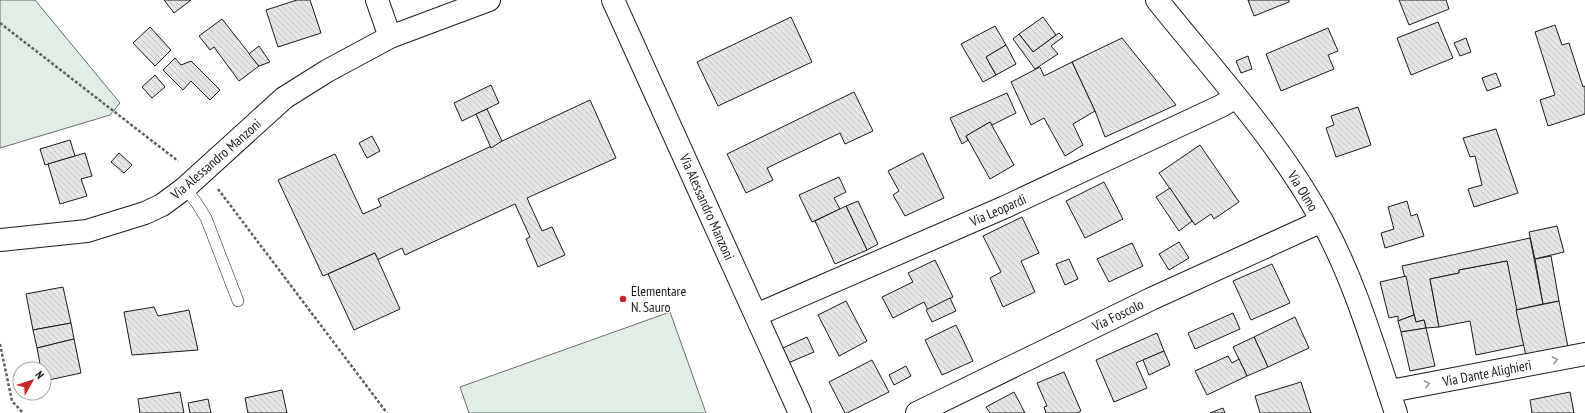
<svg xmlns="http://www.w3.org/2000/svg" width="1585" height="413" font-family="'PT Sans Narrow',sans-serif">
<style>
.park{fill:#e0efe3;stroke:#6a6a6a}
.building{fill:url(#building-back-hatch);stroke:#1a1a1a}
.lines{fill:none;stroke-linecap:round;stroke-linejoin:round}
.lane-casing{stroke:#1a1a1a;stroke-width:12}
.street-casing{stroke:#1a1a1a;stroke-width:24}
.secondary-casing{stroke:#1a1a1a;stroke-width:24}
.path{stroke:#5f5f5f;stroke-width:2.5;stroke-dasharray:3 2;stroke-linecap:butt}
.lane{stroke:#fff;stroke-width:11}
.street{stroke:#fff;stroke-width:22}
.secondary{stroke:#fff;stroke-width:22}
.oneway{stroke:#989898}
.poi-dot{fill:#c62828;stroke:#fff;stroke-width:1.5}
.labels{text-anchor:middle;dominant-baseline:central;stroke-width:3;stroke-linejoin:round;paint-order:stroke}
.street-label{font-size:14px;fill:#1a1a1a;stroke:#fff}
.poi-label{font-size:14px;fill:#1a1a1a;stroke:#fff;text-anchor:start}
</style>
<defs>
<pattern id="building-back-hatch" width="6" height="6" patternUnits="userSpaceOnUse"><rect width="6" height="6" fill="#e6e6e6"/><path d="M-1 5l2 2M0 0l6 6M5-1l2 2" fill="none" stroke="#c5c5c5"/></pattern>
</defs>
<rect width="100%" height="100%" fill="#fff"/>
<!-- park -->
<g class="park">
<path d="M0,0H35L120,103L110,115L0,148Z"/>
<path d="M670,312L706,413H469L460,387Z"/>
</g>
<!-- building -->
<g class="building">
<path d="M164,0H191L174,13Z"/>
<path d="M297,0H310L321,33L278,47L266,10Z"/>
<path d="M1248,0H1289V2L1254,16Z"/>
<path d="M1399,0H1446L1449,9L1409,25Z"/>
<path d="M791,17L812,62L718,106L697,62Z"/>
<path d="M1043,17L1056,35L1033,52L1019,34Z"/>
<path d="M222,19L259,66L239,81L214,47L210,50L199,36Z"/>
<path d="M1438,22L1453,58L1411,75L1397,38Z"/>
<path d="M1555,25L1562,45L1569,43L1583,87L1585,86V114L1548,126L1540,100L1555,95L1535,32Z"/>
<path d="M995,26L1006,45L986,57L996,75L983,82L961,44Z"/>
<path d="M150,27L171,50L155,66L133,43Z"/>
<path d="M1328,28L1338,51L1328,55L1334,69L1281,91L1266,54Z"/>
<path d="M1059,33L1063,37L1051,46L1058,54L1035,69L1013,39L1019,34L1033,52Z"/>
<path d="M1122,38L1176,105L1105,137L1095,111L1072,62Z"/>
<path d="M1466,38L1471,52L1460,56L1454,43Z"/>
<path d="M1006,45L1016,64L996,75L986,57Z"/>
<path d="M259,46L270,62L259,66L249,54Z"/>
<path d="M1248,56L1252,69L1241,73L1236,61Z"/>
<path d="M175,58L181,65L191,61L220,90L210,100L191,81L183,90L163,70Z"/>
<path d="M1072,62L1095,111L1073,124L1083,145L1065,156L1044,118L1031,125L1011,82L1040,67L1044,76Z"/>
<path d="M1496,73L1501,86L1487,91L1482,78Z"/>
<path d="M155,75L165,87L152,98L142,87Z"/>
<path d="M491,85L499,103L462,121L454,103Z"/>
<path d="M854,92L873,131L845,144L840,133L767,168L773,180L746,193L727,154Z"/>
<path d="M1007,93L1016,113L992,125L990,122L966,136L968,140L962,144L950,118Z"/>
<path d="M590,100L616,158L527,198L542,231L552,227L565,255L538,267L526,239L530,237L515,204L405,255L402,248L377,260L375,253L323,276L278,180L335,154L363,214L381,206L378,199Z"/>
<path d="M1358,107L1371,145L1336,157L1326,128L1334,125L1331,116Z"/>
<path d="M487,109L502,141L491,148L476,114Z"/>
<path d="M990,122L1014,165L990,179L966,136Z"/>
<path d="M1496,129L1518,193L1474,207L1468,189L1482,185L1475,156L1470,157L1463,138Z"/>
<path d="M372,136L380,151L367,158L359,143Z"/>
<path d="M70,140L75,156L45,165L40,149Z"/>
<path d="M1200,145L1239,202L1214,219L1211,214L1195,225L1159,173Z"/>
<path d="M85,153L92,176L81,179L87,196L60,204L48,164Z"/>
<path d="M119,153L132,165L124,173L111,162Z"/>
<path d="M923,153L944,198L905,216L893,195L899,191L888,171Z"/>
<path d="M839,177L846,192L834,198L840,209L812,222L799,195Z"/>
<path d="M1104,182L1123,219L1085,238L1066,201Z"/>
<path d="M1170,188L1192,221L1179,231L1156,197Z"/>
<path d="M858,201L878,244L867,250L846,206Z"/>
<path d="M1407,201L1411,216L1417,214L1424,236L1385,248L1381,233L1394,229L1388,207Z"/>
<path d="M846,206L867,250L835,264L815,221Z"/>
<path d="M1022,217L1039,253L1021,261L1035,292L1003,307L990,278L1001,272L983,236Z"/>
<path d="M1557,226L1564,252L1535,259L1529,232Z"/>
<path d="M1530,238L1543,304L1516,310L1507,261L1459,270V273L1430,279L1439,327L1426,328L1424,320L1416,322L1402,266Z"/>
<path d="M1179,242L1189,258L1169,270L1159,254Z"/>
<path d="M1132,243L1143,266L1109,282L1097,259Z"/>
<path d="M375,253L400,309L354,330L328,274Z"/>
<path d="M1551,256L1559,301L1543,304L1535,259Z"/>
<path d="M1069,259L1078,279L1065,285L1056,264Z"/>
<path d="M935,260L953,297L928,310L924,302L893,318L882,297L913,282L908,273Z"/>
<path d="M1507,261L1524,345L1476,355L1470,321L1439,327L1430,279L1459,273V270Z"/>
<path d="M1272,264L1290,303L1251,320L1233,281Z"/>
<path d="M1406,276L1414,315L1398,321V316L1389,318L1380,282Z"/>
<path d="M63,287L71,323L33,330L26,294Z"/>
<path d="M950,298L956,311L932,322L926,310Z"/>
<path d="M846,301L867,341L839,356L818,315Z"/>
<path d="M1559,301L1568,347L1526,356L1516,310Z"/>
<path d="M154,307L158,316L189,310L198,350L132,355L124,312Z"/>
<path d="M1233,313L1240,329L1195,349L1188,333Z"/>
<path d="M1414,315L1416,322L1424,320L1426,328L1401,332L1398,321Z"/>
<path d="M1295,317L1309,348L1268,367L1254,337Z"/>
<path d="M71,323L74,339L37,348L33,330Z"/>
<path d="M956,325L973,361L942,375L925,340Z"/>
<path d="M1426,328L1435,366L1410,371L1401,332Z"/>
<path d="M1157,333L1164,351L1136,363L1147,388L1114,402L1096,360Z"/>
<path d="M807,337L814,352L781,366L774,352Z"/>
<path d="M1254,337L1268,367L1247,376L1233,347Z"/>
<path d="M74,339L81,373L44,381V369H41L37,348Z"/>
<path d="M1164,351L1170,365L1149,375L1143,360Z"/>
<path d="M1228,356L1232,363L1239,359L1247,376L1207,395L1195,371Z"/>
<path d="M872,360L889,392L847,413H845L829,382Z"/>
<path d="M906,366L911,376L894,385L889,375Z"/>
<path d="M1064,372L1081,411L1077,413H1046L1044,407L1047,406L1037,383Z"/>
<path d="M1301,382L1311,413H1260L1255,396Z"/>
<path d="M282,390L287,413H248L245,398Z"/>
<path d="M180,392L184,413H140L138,399Z"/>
<path d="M1014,392L1025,413H990L986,407Z"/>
<path d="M1570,392L1574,413H1532L1530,400Z"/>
<path d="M208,399L211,413H190L188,403Z"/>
<path d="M1223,408L1225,413H1210Z"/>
</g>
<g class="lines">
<!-- lane casing -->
<g class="lane-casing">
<path id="lane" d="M185,188L196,202L206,218L238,301"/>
</g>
<!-- street casing -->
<g class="street-casing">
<g id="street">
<path d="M377,0L390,37"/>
<path d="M613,0L800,413"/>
<path d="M0,240L87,231L145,213L162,205L185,188L284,98L327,71L390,37L489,0"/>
<path d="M756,315L1005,207L1221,106L1236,97"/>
<path d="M1389,392L1401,389L1585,354"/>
<path d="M917,413L1151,299L1322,221"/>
</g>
</g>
<!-- secondary casing -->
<g class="secondary-casing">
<path id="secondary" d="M1157,0C1214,71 1278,140 1322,221C1355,281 1374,348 1396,413"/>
</g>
<!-- path -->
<g class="path">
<path d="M0,23L178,161"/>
<path d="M218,189L387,413"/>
<path d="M0,344L12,401L23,413"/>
</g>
<!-- lane -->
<use href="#lane" class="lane"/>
<!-- street -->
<use href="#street" class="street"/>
<!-- secondary -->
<use href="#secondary" class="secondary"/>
</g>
<!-- one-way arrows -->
<defs><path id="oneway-chevron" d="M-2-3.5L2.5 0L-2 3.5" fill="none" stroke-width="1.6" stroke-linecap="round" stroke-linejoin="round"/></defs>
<g class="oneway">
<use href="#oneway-chevron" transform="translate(1555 360) rotate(-11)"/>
<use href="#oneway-chevron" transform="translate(1427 384) rotate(-11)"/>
</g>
<!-- markers -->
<circle class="poi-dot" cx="623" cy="299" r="4"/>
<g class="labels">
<!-- street labels -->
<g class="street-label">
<text transform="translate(216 159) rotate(-41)">Via Alessandro Manzoni</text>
<text transform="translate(1303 191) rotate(58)">Via Olmo</text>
<text transform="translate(707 207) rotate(66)">Via Alessandro Manzoni</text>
<text transform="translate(998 210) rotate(-24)">Via Leopardi</text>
<text transform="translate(1118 315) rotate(-26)">Via Foscolo</text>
<text transform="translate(1487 373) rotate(-11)">Via Dante Alighieri</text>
</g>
<!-- poi labels -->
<g class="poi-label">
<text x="631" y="291">Elementare<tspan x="631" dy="16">N. Sauro</tspan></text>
</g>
</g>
<!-- north arrow -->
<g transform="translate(32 381) rotate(51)"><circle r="19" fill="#ffffff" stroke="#a3a3a3"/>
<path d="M0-3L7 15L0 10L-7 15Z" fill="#c62828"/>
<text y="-6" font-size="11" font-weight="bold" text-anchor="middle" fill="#1a1a1a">N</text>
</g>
</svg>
